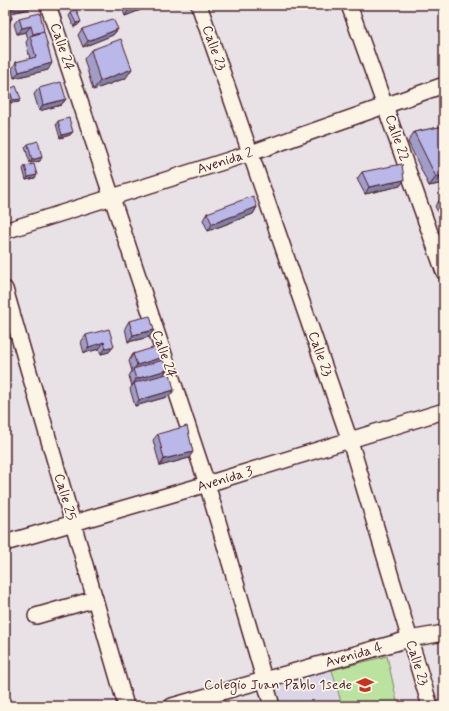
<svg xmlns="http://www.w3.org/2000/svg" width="449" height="711" font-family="Mynerve,sans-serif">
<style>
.built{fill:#dad5e7}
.green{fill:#bae39f;stroke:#828165}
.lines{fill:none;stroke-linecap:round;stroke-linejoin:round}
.minor-casing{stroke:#4a1f2b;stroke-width:18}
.minor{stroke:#fcf5e5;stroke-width:15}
.wall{fill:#a09dc8;stroke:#4a1f2b}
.shaded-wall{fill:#8280a3;stroke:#4a1f2b}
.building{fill:#bab7e9;stroke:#4a1f2b}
.labels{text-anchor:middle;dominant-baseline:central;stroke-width:3.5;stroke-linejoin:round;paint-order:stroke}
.street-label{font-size:14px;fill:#4a1f2b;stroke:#fcf5e5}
.poi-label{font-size:14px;fill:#4a1f2b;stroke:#fcf5e5;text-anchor:end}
</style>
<rect width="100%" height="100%" fill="#e8e2e6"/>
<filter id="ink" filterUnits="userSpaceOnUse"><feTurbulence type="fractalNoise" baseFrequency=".025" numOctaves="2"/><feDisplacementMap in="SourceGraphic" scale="8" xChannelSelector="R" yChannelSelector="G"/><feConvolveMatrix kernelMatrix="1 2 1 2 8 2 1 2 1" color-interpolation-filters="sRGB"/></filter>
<g filter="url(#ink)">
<!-- built -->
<path class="built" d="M332,669L342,706H279L273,686Z"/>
<!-- green -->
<path class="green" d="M387,656L398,706H342L332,670Z"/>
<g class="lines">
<!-- minor casing -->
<g class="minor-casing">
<g id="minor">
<path d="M48,5L207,484L272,706"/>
<path d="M199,5L350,441L430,706"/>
<path d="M349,5L444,272"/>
<path d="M5,231L251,153L444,85"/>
<path d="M5,289L126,706"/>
<path d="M5,543L207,484L444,411"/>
<path d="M36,616L95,599"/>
<path d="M172,706L409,639L444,633"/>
</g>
</g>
<!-- minor -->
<use href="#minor" class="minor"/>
</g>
<!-- wall -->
<g class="wall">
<path d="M5,5H31L29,9L11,13L12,18L8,24Z"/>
<path d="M121,5H145L143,9L125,16Z"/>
<path d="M71,13L81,22L78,25L74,27L69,16Z"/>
<path d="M19,18L44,31L43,32L48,70L14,78L12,69L16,62L30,59L26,42L28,39L26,32L17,34L14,24Z"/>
<path d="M82,29H118L113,35L83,47L78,35Z"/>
<path d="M91,50L126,78L93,90L84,59Z"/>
<path d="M39,88L66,99L61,105L39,111L34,94Z"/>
<path d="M9,89L21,99L19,102L11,103L6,92Z"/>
<path d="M58,121L73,132L70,135L60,138L56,124Z"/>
<path d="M444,126V183L429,186L408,142L414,132Z"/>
<path d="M28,144L40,161L30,163L25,147Z"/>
<path d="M25,166L35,178L26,180L23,169Z"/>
<path d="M362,172L404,180L400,186L365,194L357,179Z"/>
<path d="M444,198V224H443L435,206L440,200Z"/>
<path d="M257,207L253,214L208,231L203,220L207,213Z"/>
<path d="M129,321L154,330L149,337L128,342L125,328Z"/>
<path d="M86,335L114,346L109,352L101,354L99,349L84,353L81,342Z"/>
<path d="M133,354L159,362L164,375L174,390L170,396L135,406L130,389L132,386L129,376L132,371L129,361Z"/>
<path d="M158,434L189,458L160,466L153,440Z"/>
</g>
<!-- shaded-wall -->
<g class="shaded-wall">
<path d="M22,5H31L29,9L7,14L11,8Z"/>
<path d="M140,5H145L143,9L125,16L129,9Z"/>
<path d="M12,18L8,24L5,25V20Z"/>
<path d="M81,22L78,25L74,27L76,23Z"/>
<path d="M31,26L26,32L17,34L22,28Z"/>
<path d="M118,29L113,35L83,47L88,41Z"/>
<path d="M44,31L40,37H31L33,34Z"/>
<path d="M52,63L48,70L14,78L19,72Z"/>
<path d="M132,69L126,78L93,90L100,81Z"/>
<path d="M21,99L19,102L11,103L13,100Z"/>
<path d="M66,99L61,105L39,111L43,105Z"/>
<path d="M10,126L6,132H5V127Z"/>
<path d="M73,132L70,135L60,138L62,135Z"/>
<path d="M42,157L40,161L30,163L32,160Z"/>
<path d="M37,175L35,178L26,180L28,177Z"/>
<path d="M444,175V183L429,186L436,177Z"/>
<path d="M404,180L400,186L365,194L369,187Z"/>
<path d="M257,207L253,214L208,231L212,224Z"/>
<path d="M154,330L149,337L128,342L133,335Z"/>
<path d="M104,342L99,349L84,353L89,347Z"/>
<path d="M114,346L109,352L101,354L106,348Z"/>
<path d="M163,357L158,364L133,370L137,365Z"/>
<path d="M167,370L162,377L134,383L132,386L136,379Z"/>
<path d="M174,390L170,396L135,406L139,400Z"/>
<path d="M193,452L189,458L160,466L164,459Z"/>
</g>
<!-- building -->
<g class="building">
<path d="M5,5H8L12,18L5,20Z"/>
<path d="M11,5H22L11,8Z"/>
<path d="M128,5H140L129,9Z"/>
<path d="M76,9L81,22L76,23L71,13Z"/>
<path d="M40,13L44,31L33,34L31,26L22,28L19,18Z"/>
<path d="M113,19L118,29L88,41L82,29Z"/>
<path d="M44,32L52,63L19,72L16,62L36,57L30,36Z"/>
<path d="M121,39L132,69L100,81L91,50Z"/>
<path d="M61,82L66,99L43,105L39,88Z"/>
<path d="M16,86L21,99L13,100L9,89Z"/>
<path d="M5,112L10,126L5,127Z"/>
<path d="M69,118L73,132L62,135L58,121Z"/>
<path d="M444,126V175L436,177L414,132Z"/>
<path d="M5,141L8,150L5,151Z"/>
<path d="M38,141L42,157L32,160L28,144Z"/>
<path d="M34,164L37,175L28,177L25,166Z"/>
<path d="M402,164L404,180L369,187L362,172Z"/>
<path d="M5,189L7,196H5Z"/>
<path d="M253,196L257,207L212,224L207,213Z"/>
<path d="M444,198V210L440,200Z"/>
<path d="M150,316L154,330L133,335L129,321Z"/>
<path d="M109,329L114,346L106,348L104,342L89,347L86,335Z"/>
<path d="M159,346L163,357L137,365L133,354Z"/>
<path d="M163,360L167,370L136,379L133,369Z"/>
<path d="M170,373L174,390L139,400L134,383Z"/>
<path d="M187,426L193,452L164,459L158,434Z"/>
</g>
</g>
<!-- icons -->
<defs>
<g id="school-bare" transform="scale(1.38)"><path d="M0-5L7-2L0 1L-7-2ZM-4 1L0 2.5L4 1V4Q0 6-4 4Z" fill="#c8321e" stroke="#fcf5e5" stroke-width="2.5" paint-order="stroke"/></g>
</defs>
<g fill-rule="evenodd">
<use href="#school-bare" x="365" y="685"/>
</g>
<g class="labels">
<!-- street labels -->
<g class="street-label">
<text transform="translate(62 47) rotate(72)">Calle 24</text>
<text transform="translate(214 48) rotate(71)">Calle 23</text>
<text transform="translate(397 138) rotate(71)">Calle 22</text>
<text transform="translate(225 161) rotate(-18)">Avenida 2</text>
<text transform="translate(164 354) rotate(71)">Calle 24</text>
<text transform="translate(320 354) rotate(71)">Calle 23</text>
<text transform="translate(225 479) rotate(-17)">Avenida 3</text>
<text transform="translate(65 497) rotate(74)">Calle 25</text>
<text transform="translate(354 655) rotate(-16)">Avenida 4</text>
<text transform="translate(417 663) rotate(73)">Calle 23</text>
</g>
<!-- poi labels -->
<g class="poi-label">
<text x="352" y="685">Colegio Juan Pablo 1sede</text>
</g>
</g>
<!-- margin -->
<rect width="449" height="711" fill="none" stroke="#fcf5e5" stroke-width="20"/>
<rect x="10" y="10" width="429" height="691" fill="none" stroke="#4a1f2b" stroke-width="1.5" filter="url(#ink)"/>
</svg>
